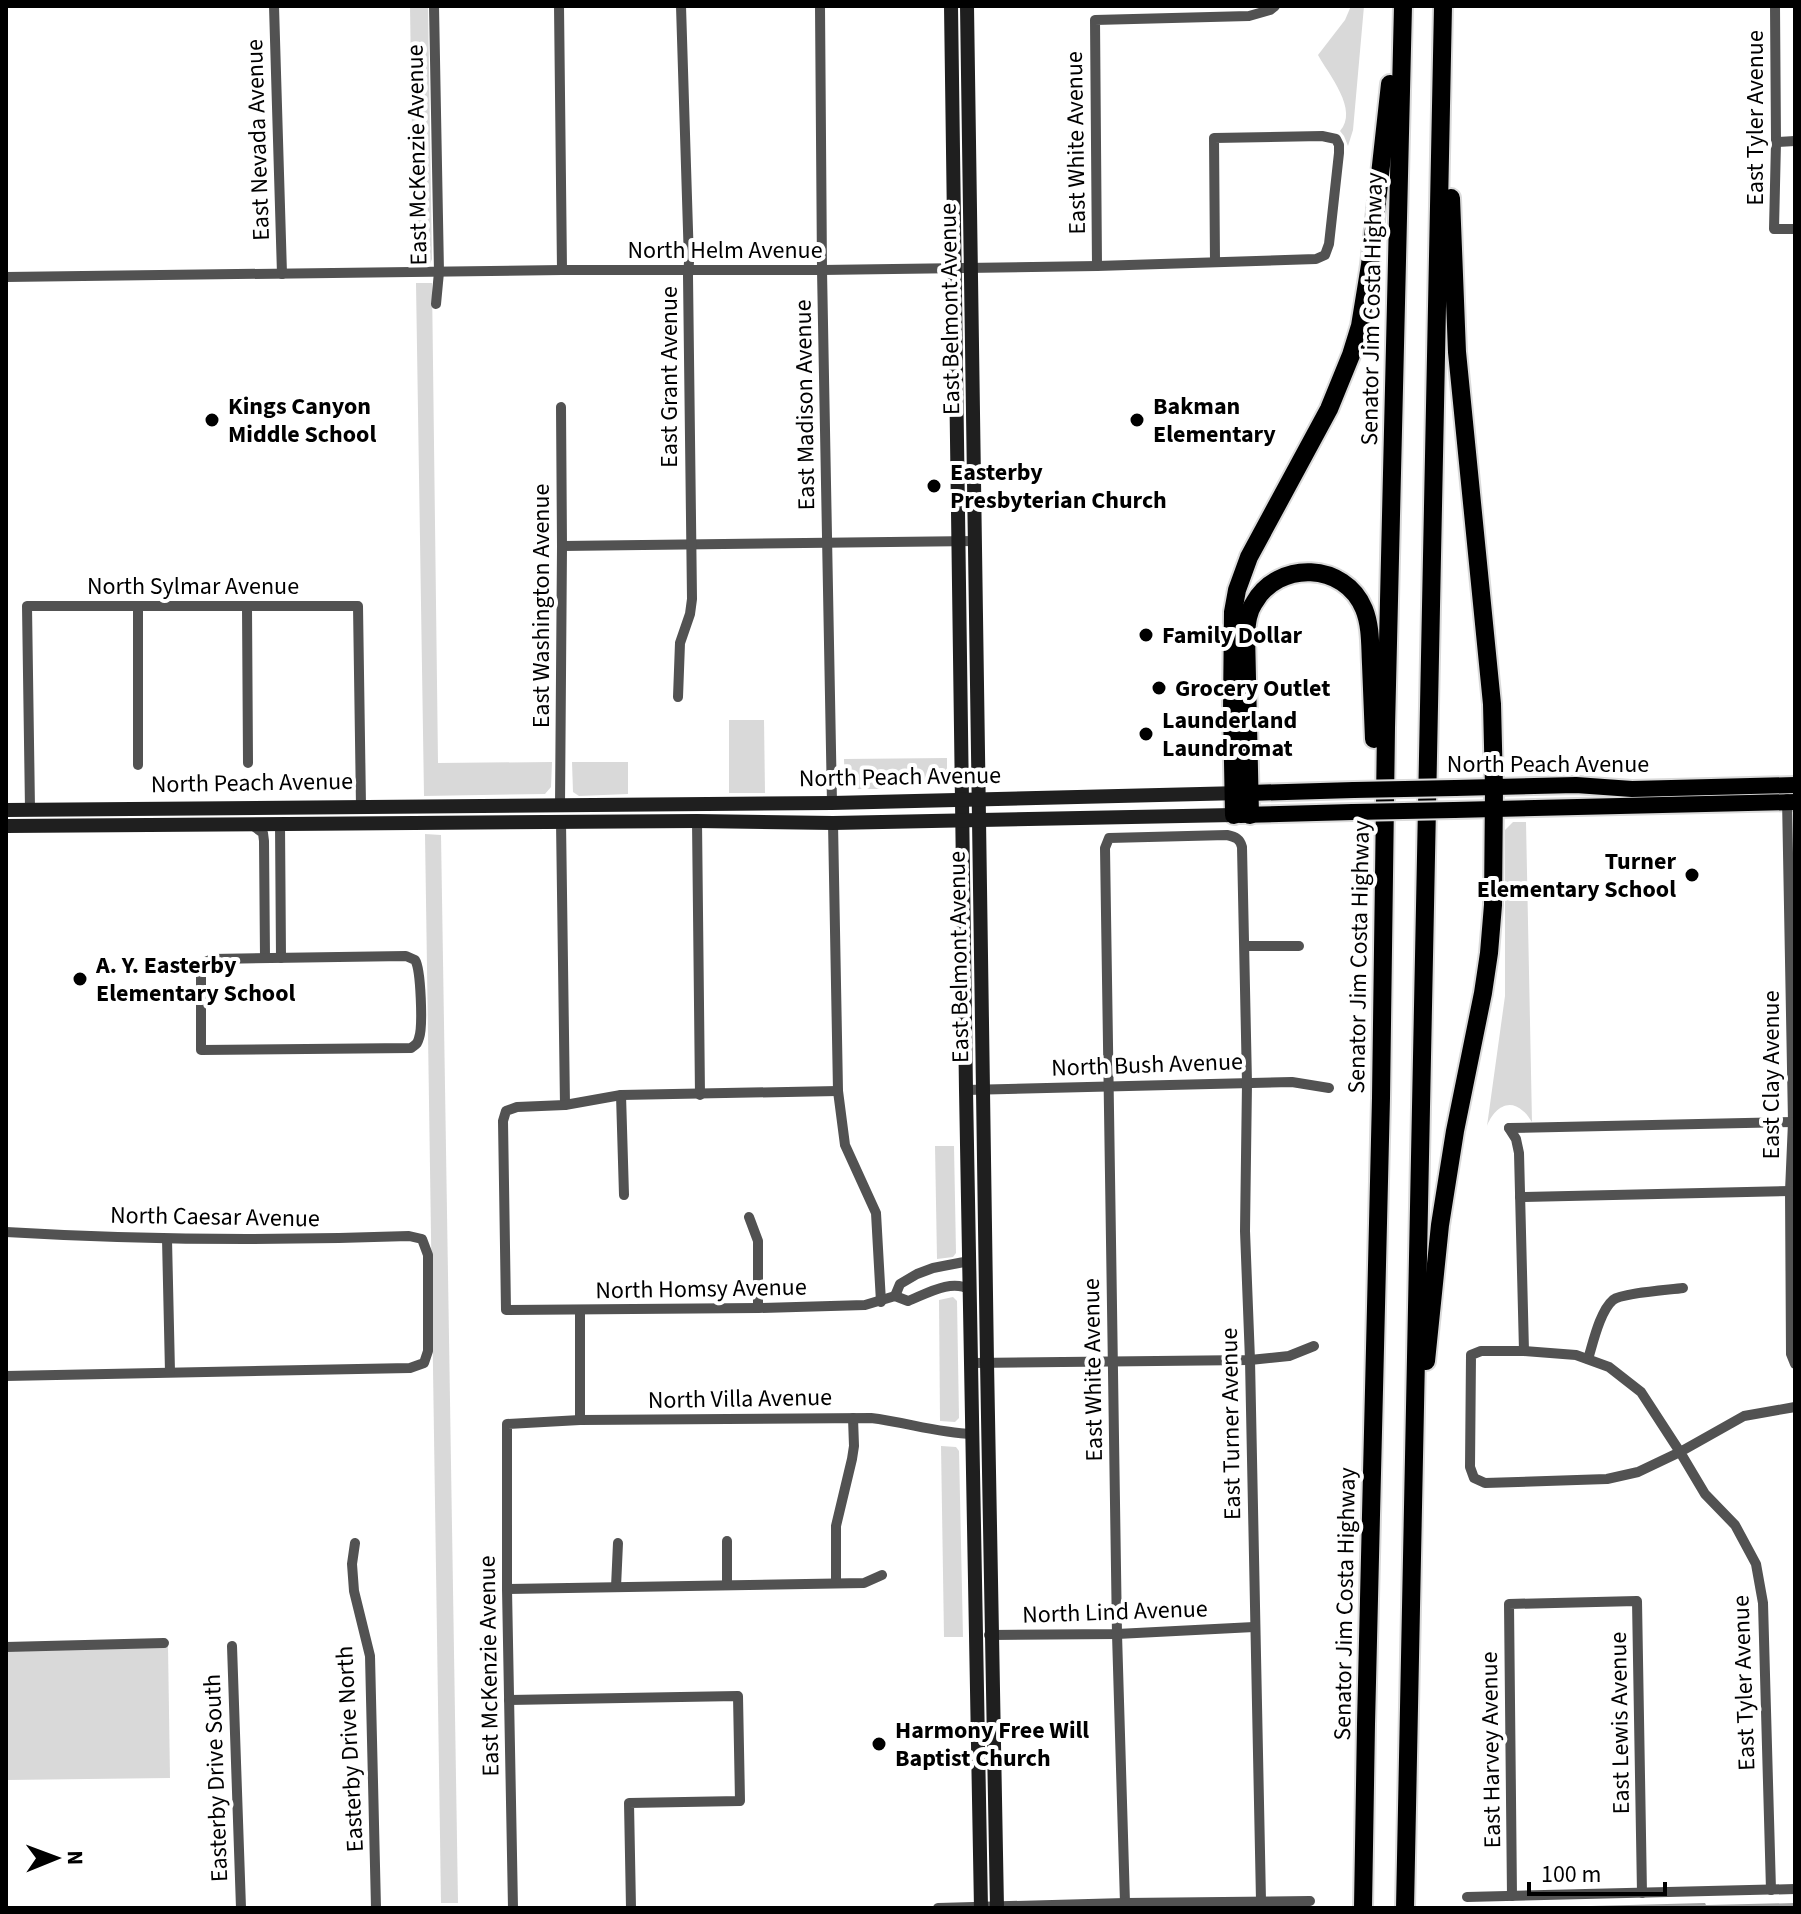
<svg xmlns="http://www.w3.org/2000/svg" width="1801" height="1914" font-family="'Source Sans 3',sans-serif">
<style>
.green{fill:#d9d9d9}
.water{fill:#a0a0a0}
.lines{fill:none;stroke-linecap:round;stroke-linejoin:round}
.primary-casing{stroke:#dbdbdb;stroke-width:20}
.motorway-casing{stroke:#dbdbdb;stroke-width:22}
.minor{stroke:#525252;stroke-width:10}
.secondary{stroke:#1f1f1f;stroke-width:14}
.primary{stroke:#000;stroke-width:16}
.motorway{stroke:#000;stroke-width:18}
.primary-bridge-casing{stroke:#dbdbdb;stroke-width:20;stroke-linecap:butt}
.primary-bridge{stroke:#000;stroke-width:16}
.poi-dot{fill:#000;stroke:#fff;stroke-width:3}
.labels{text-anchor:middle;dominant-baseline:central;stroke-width:8;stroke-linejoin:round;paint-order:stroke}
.street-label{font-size:24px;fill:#000;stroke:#fff}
.poi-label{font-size:24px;font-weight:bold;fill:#000;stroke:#fff;text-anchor:start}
</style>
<rect width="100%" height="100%" fill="#fff"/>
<!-- green -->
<g class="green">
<path d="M410,6H428L432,259L430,264H414Z"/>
<path d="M1351,6H1364L1353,130L1348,146L1344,136L1340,131C1359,110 1329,75 1318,55L1345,20Z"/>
<path d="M416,283H432L438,763L552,762L551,787L545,794L424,796Z"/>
<path d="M729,720H764L765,793H729Z"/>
<path d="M947,758V777L942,784L910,783L877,789H845L844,759Z"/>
<path d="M572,762H628V794L579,796L573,792Z"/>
<path d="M1513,822H1526L1532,1122C1529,1118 1527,1114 1523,1111C1507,1096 1492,1112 1487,1126L1505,996V830Z"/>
<path d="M425,834L441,835L458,1903H441Z"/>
<path d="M935,1146H954L956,1253L953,1257L937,1259Z"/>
<path d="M953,1297L957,1301L959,1418L955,1422L940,1421L939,1300Z"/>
<path d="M941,1446L956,1447L959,1451L963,1637H944Z"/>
<path d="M168,1646L170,1778L6,1780V1648Z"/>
</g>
<!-- water -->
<path class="water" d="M1705,1903L1706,1905L1795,1903V1908H1512Z"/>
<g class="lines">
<!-- primary casing -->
<g class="primary-casing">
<g id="primary">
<path d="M1455,788L1576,785L1632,789L1795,785"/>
<path d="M1249,793L1354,790"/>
<path d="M1454,810L1795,802"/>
<path d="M1240,815L1353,812"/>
</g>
</g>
<!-- motorway casing -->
<g class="motorway-casing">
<g id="motorway">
<path d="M1234,815L1232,710L1233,612L1237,590L1249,557L1329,409L1351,355L1360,326L1370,265L1390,84"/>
<path d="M1250,815L1246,633C1247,622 1248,612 1254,603C1278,560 1345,562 1364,609C1371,626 1370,646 1371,664C1372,689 1373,714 1374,739"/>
<path d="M1426,1361L1440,1225L1455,1131L1483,993L1489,953L1493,905L1494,787L1492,704L1457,352L1451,198"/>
<path d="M1363,1908L1366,1724L1381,1098L1386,728L1403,6"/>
<path d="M1405,1908L1443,6"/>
</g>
</g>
<!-- minor -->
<g class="minor">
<path d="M274,6L282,274"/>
<path d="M434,6L439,272L436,304"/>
<path d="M559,6L562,270"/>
<path d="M820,6L822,270L832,803"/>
<path d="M1775,6L1776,142L1774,229H1795"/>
<path d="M1776,142L1795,141"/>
<path d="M1097,266L1095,20L1249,16L1270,10L1275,6"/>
<path d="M6,277L562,270H822L1097,266L1316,259L1325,255L1329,244L1339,153V145L1336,139L1322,136L1214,138L1215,262"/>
<path d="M562,546L975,541"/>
<path d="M138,607V765"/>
<path d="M247,607L248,763"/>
<path d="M678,697L680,643L690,614L692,599L688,276L689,262L681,6"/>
<path d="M1787,799L1793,1122L1790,1191L1791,1354L1795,1364"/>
<path d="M560,805L562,546L561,407"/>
<path d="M30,809L27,606H358L361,806"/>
<path d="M697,821L700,1095"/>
<path d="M561,822L565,1105"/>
<path d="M833,823L838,1091L845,1145L876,1213L881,1302"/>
<path d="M280,824L281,958"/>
<path d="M252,825L263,833L264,841L265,958"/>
<path d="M1245,946H1299"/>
<path d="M406,956L415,960C421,969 423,1027 419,1038C417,1045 416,1044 411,1048L201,1050V972L203,963L212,959Z"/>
<path d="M966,1090L1292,1082L1329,1088"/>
<path d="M838,1091L621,1095L565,1105L517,1107L506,1111L503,1121L506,1310L758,1308L865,1305L895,1296L908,1301C926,1294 952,1278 970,1290"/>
<path d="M621,1095L624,1195"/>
<path d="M1509,1128L1795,1122"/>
<path d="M1509,1128L1516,1139L1519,1153L1524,1351"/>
<path d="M1520,1197L1790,1191"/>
<path d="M749,1217L758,1241V1308"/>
<path d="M6,1232C140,1240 275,1241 409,1236L422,1239L428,1255V1351L424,1363L410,1368L6,1376"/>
<path d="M167,1239L170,1372"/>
<path d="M895,1296L900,1284L917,1274L933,1268L964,1262L969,1257"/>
<path d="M1588,1359C1593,1343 1600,1311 1613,1300C1622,1293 1669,1290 1683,1288"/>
<path d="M971,1363L1250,1360L1289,1356L1314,1346"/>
<path d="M580,1420V1310"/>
<path d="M355,1543L352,1564L354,1591L370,1656L376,1908"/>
<path d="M836,1583V1526L852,1459L854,1446L853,1418"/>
<path d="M727,1585V1541"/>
<path d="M616,1587L618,1543"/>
<path d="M507,1589L864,1583L882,1575"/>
<path d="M989,1635L1117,1634L1254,1627"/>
<path d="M232,1646L241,1908"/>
<path d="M6,1647L164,1643"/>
<path d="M509,1700L738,1696L740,1801L629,1803L631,1908"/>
<path d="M1771,1890L1763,1603L1756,1564L1735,1525L1705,1494L1680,1452L1641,1392L1609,1367L1576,1355L1524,1351H1481L1471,1355L1470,1467L1474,1478L1485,1483L1607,1479L1638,1472L1680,1452L1744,1416L1795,1407"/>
<path d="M1512,1896L1509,1604L1637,1601L1642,1893"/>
<path d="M1467,1897L1795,1889"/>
<path d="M1125,1903L1117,1634L1105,848L1109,838L1227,835C1236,837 1240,839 1242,847L1247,1083L1245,1231L1250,1360L1261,1901"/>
<path d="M513,1908L507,1589V1424L580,1420L871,1418C905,1422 938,1433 972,1434"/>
<path d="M938,1908L1125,1903L1310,1901"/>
</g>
<!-- secondary -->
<g class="secondary">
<path d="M951,6L966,1090L981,1908"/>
<path d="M967,6L987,1362L997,1908"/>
<path d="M6,810L832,803L1241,793"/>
<path d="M6,826L697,821L833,823L1234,815"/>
</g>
<!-- primary -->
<use href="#primary" class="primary"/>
<!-- motorway -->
<use href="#motorway" class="motorway"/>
<!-- primary-bridge casing -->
<g class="primary-bridge-casing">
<g id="primary-bridge">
<path d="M1354,790L1455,788"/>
<path d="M1353,812L1454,810"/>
</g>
</g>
<!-- primary-bridge -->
<use href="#primary-bridge" class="primary-bridge"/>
</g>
<!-- markers -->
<g class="poi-dot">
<circle cx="212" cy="420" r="8"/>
<circle cx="1137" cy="420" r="8"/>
<circle cx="934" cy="486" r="8"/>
<circle cx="1146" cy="635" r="8"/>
<circle cx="1159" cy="688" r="8"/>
<circle cx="1146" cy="734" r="8"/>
<circle cx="1692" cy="875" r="8"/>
<circle cx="80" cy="979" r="8"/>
<circle cx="879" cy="1744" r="8"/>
</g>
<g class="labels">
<!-- street labels -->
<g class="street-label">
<text transform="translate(1755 118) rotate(-90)">East Tyler Avenue</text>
<text transform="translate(258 140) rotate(-92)">East Nevada Avenue</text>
<text transform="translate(1076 143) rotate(-91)">East White Avenue</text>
<text transform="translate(417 155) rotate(-91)">East McKenzie Avenue</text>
<text x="725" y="250">North Helm Avenue</text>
<text transform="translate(950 309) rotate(-91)">East Belmont Avenue</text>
<text transform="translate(1372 309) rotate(-89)">Senator Jim Costa Highway</text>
<text transform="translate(669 377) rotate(-90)">East Grant Avenue</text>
<text transform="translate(805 405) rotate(-91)">East Madison Avenue</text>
<text x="193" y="586">North Sylmar Avenue</text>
<text transform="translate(541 606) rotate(-90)">East Washington Avenue</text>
<text x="1548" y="764">North Peach Avenue</text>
<text transform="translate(900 777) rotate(-1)">North Peach Avenue</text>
<text transform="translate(252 783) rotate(-1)">North Peach Avenue</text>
<text transform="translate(959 957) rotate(-91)">East Belmont Avenue</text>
<text transform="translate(1359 957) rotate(-89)">Senator Jim Costa Highway</text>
<text transform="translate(1147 1065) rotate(-2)">North Bush Avenue</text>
<text transform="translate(1771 1075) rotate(-90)">East Clay Avenue</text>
<text transform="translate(215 1217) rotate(1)">North Caesar Avenue</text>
<text transform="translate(701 1289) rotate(-1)">North Homsy Avenue</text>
<text transform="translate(1093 1370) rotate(-91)">East White Avenue</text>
<text transform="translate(740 1399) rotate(-1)">North Villa Avenue</text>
<text transform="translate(1231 1424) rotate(-91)">East Turner Avenue</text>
<text transform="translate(1345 1604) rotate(-89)">Senator Jim Costa Highway</text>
<text transform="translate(1115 1612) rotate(-2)">North Lind Avenue</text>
<text transform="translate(489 1666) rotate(-91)">East McKenzie Avenue</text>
<text transform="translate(1744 1683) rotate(-92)">East Tyler Avenue</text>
<text transform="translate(1620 1723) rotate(-91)">East Lewis Avenue</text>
<text transform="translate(350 1749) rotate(-93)">Easterby Drive North</text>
<text transform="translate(1491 1750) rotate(-91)">East Harvey Avenue</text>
<text transform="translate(216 1778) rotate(-92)">Easterby Drive South</text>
</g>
<!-- poi labels -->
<g class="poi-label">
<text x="228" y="406">Kings Canyon<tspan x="228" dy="28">Middle School</tspan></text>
<text x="1153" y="406">Bakman<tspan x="1153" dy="28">Elementary</tspan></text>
<text x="950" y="472">Easterby<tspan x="950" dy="28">Presbyterian Church</tspan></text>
<text x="1162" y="635">Family Dollar</text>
<text x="1175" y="688">Grocery Outlet</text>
<text x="1162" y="720">Launderland<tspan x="1162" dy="28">Laundromat</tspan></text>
<text x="1676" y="861" text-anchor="end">Turner<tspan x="1676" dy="28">Elementary School</tspan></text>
<text x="96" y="965">A. Y. Easterby<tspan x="96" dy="28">Elementary School</tspan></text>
<text x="895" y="1730">Harmony Free Will<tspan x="895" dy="28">Baptist Church</tspan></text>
</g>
</g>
<!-- border -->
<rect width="1801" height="1914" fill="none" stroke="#000000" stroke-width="16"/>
<!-- north arrow -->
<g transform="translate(56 1858) rotate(89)" stroke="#ffffff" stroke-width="6" paint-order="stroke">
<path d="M0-6L14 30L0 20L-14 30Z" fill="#000000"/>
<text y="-12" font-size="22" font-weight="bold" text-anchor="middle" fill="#000000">N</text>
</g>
<!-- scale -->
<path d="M1529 1882v12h136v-12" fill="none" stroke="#000000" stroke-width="4"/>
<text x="1541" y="1882" font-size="24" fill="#000000" stroke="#ffffff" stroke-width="6" paint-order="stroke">100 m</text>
</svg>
